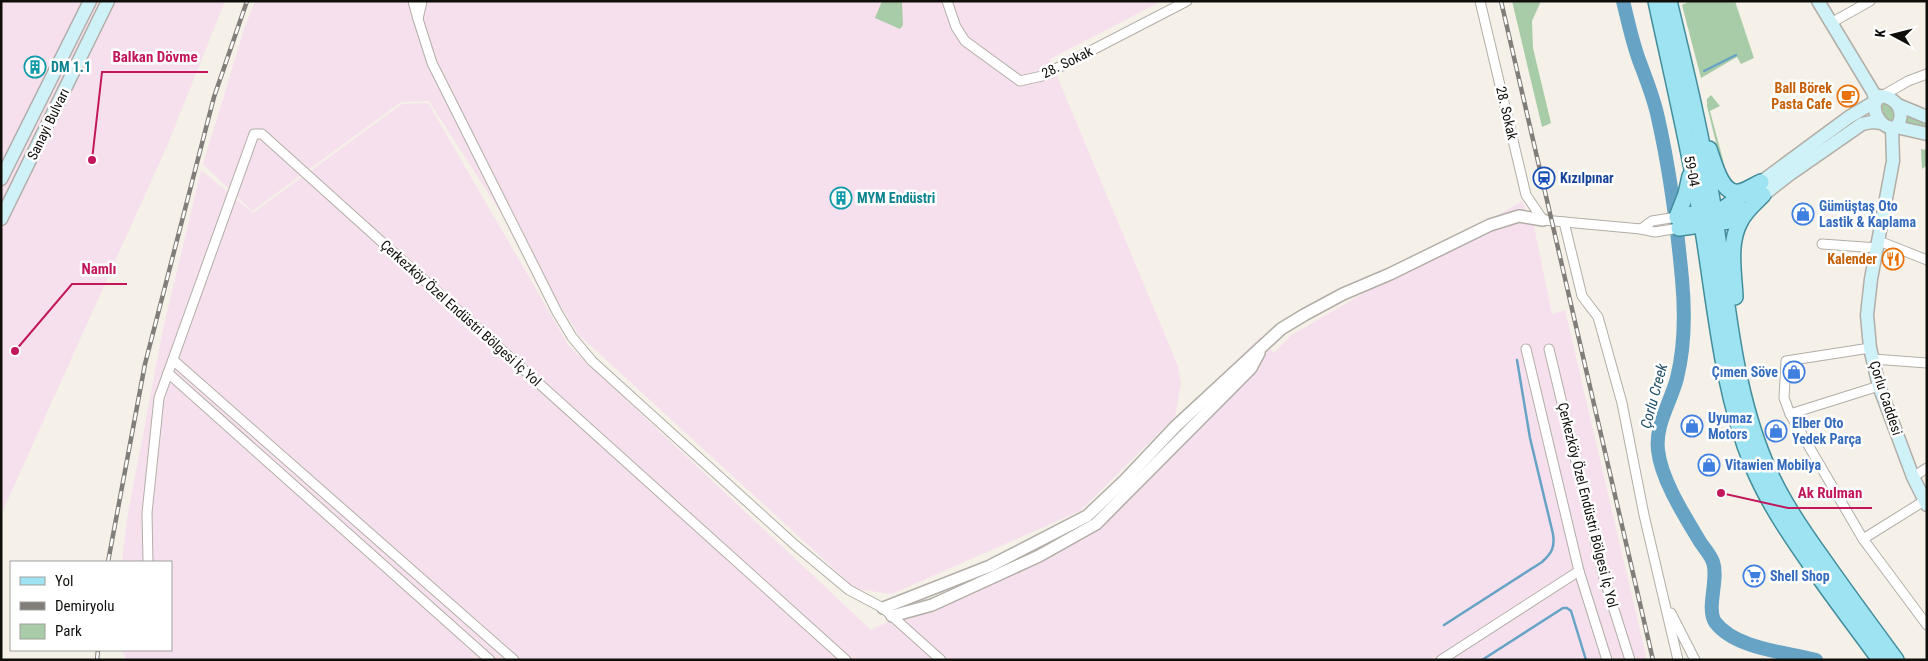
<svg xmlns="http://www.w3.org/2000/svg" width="1928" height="661" font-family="'Roboto Condensed',sans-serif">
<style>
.industrial{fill:#f7e0ed}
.green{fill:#a8cca7}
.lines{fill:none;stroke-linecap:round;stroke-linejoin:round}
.stream{stroke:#66a3c5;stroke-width:2.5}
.river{stroke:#66a3c5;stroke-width:14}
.minor-casing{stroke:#b2aea7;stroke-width:11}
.tertiary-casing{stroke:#b2aea7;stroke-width:14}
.secondary-casing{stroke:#b2aea7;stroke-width:15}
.primary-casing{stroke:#428d9b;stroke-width:18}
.minor{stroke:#fff;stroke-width:9}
.tertiary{stroke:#fff;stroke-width:11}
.secondary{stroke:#cff1f8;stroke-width:12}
.primary{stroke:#9ee3f2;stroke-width:15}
.rail-casing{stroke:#817e79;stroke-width:4.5}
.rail{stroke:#fff;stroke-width:2.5;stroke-dasharray:8;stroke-linecap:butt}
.labels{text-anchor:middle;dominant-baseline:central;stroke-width:5;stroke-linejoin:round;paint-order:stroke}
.street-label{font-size:14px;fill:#0f0e0b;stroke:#fff}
.culture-label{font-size:14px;font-weight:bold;fill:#0d838f;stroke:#fff;text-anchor:start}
.food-label{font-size:14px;font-weight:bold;fill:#c56008;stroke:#fff;text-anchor:end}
.transit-label{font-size:14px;font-weight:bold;fill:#164399;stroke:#fff;text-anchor:start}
.shop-label{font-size:14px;font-weight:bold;fill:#366cbe;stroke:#fff;text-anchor:start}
.water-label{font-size:15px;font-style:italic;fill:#205069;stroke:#fff}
.leader{fill:none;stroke:#c2185b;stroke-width:2}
.callout-dot{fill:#c2185b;stroke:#fff;stroke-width:2}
.callout-label{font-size:15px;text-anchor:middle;font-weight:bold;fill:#c2185b;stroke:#fff;stroke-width:5;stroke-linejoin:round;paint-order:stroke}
</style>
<rect width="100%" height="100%" fill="#f5f1e9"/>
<!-- industrial -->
<g class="industrial">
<path d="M1,1H225L167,146L1,515Z"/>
<path d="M255,1H1162L1050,59L1178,366L1181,383L1175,417L1080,511L892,594L856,589L579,335L429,101L401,102L252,211L203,164L244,29Z"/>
<path d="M428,103L569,346L871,630L1013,560L1082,512L1260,337L1274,353L1290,336L1522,201L1534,226L1552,314L1565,310L1647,660L126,659L122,650H171V562H122L127,519L163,329L201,170L253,213L402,104Z"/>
</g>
<!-- green -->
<g class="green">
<path d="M882,1H902L903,25L900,29L875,18Z"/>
<path d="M1512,1H1541L1532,21L1533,48L1551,123L1542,127Z"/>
<path d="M1690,1H1735L1754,58L1741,64L1737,57L1701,78L1682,5Z"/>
<path d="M1711,95L1720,106L1710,111L1730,186L1744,182L1746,188H1727L1707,106V99Z"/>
<path d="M1883,96L1927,117V134L1896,127L1875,112Z"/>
<path d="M1921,149L1927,150V165L1922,169Z"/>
</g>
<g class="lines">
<!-- stream -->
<g class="stream">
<path d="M1704,71L1736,55"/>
<path d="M1444,625L1542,562C1552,553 1555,547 1553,534L1530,438L1517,360"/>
<path d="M1482,660L1563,608H1567L1571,611L1586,660"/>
</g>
<!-- river -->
<path class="river" d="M1623,1C1628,21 1632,41 1639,60C1646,79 1654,98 1658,118C1670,171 1677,225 1682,279C1685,311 1685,346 1677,378C1671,402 1655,424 1658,450C1661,479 1684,515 1699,540C1703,547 1710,554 1713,562C1719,579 1706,608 1715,622C1735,649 1786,652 1816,660"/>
<!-- minor casing -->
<g class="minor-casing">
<g id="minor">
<path d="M413,1L418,19L422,1"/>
<path d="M947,1L956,27L965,41L1020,81L1042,76L1187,1"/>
<path d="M1480,1L1526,195L1543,220L1641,229L1655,232L1679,228"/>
<path d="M418,19L432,63L557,312L572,337L592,361L795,545L849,590L883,608L941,660"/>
<path d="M1831,23L1870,1"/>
<path d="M1882,96L1908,81L1927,74"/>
<path d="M1564,222L1582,296L1598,317L1622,403L1644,515L1678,660"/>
<path d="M1641,229L1652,221L1677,217"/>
<path d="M1879,241L1927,260"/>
<path d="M1822,244L1878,248"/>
<path d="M1870,348L1786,361L1784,398L1790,414L1863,539L1927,625"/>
<path d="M1526,349L1579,571L1607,660"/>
<path d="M1549,349L1604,578L1630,660"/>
<path d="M1873,359L1927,363"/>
<path d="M173,360L514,660"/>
<path d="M168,373L490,660"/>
<path d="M1790,414L1879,386"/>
<path d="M1913,477L1927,468"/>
<path d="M1863,539L1924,501"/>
<path d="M148,562L147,513L159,398L254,134H262L846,660"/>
<path d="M1671,613L1695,660"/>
<path d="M1441,660L1579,571"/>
</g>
</g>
<!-- tertiary casing -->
<g class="tertiary-casing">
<g id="tertiary">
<path d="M883,608L990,566L1087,516L1125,480L1175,427L1281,329L1304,315L1343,294L1390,274L1490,225L1519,216L1543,220"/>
<path d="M892,616L932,605L1039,556L1096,524L1251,368L1259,353"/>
</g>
</g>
<!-- secondary casing -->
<g class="secondary-casing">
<g id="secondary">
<path d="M1880,96C1897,97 1907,114 1896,127C1883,130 1873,115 1875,103Z"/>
<path d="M1898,105L1927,117"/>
<path d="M1896,127L1927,134"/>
<path d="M1892,128L1893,161L1871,279L1867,315L1870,348L1879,386L1913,477L1927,505"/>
<path d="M1,179L90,1"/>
<path d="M1761,182L1849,117L1876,101L1873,92L1818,1"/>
<path d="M1763,195L1790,174L1862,124L1872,122L1882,123"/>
<path d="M1,219L108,1"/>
</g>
</g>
<!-- primary casing -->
<g class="primary-casing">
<g id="primary">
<path d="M1656,1C1671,71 1688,142 1700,212C1715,298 1720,386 1753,467C1769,505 1792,538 1815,571C1836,601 1858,630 1880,660"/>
<path d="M1669,1C1686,71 1703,141 1714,212C1727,296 1732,383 1765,462C1780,498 1802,530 1825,562C1848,595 1872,627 1896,660"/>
<path d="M1709,149C1714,162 1721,195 1739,192C1746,191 1754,185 1761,182"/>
<path d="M1677,217L1723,209L1749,190"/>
<path d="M1677,217L1686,194L1690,176"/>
<path d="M1679,228L1729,221L1744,210"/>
<path d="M1735,297C1734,273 1728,244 1740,222C1745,211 1755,203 1763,195"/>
</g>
</g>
<!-- minor -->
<use href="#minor" class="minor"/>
<!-- tertiary -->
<use href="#tertiary" class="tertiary"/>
<!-- secondary -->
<use href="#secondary" class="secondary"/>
<!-- primary -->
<use href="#primary" class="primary"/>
<!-- rail casing -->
<g class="rail-casing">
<g id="rail">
<path d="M1501,1L1653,660"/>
<path d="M108,562L145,364L214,97L247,1"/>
<path d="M97,660L98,650"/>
</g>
</g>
<!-- rail -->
<use href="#rail" class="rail"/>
</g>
<!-- icons -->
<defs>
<g id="building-ring" transform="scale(1.125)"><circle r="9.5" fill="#fff" stroke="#0f9aa8" stroke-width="1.5"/><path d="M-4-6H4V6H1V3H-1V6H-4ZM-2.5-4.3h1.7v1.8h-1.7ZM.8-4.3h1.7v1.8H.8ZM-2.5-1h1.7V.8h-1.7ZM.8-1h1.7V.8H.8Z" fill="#0f9aa8"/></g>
<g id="cafe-ring" transform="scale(1.125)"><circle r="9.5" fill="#fff" stroke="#e8710a" stroke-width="1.5"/><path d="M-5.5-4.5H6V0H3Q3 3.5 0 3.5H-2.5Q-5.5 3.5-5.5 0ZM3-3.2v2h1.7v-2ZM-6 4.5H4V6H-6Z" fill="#e8710a"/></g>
<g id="station-ring" transform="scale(1.125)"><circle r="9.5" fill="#fff" stroke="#1a4fb4" stroke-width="1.5"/><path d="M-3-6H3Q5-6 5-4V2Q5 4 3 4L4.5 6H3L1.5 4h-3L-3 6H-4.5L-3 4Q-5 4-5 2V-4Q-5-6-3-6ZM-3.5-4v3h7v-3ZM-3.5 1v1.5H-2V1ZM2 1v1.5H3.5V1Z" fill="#1a4fb4"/></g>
<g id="shop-ring" transform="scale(1.125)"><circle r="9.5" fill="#fff" stroke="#3f7fe0" stroke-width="1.5"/><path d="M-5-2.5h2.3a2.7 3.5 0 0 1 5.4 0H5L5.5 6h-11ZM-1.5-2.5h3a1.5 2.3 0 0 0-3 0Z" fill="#3f7fe0"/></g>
<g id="restaurant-ring" transform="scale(1.125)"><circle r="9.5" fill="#fff" stroke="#e8710a" stroke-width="1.5"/><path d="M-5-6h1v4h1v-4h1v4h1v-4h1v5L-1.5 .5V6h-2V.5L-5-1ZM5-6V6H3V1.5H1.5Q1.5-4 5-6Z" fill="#e8710a"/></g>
<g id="supermarket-ring" transform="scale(1.125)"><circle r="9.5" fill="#fff" stroke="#3f7fe0" stroke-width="1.5"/><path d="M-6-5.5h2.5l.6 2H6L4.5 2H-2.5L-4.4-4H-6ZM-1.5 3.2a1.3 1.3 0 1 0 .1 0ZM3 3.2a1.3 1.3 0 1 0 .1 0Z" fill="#3f7fe0"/></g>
</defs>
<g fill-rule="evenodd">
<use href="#building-ring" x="35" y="67"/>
<use href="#cafe-ring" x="1848" y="96"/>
<use href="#station-ring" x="1544" y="178"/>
<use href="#building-ring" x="841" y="198"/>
<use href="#shop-ring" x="1803" y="214"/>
<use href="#restaurant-ring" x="1893" y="259"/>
<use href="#shop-ring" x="1794" y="372"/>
<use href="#shop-ring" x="1692" y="426"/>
<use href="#shop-ring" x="1776" y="431"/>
<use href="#shop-ring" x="1709" y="465"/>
<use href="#supermarket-ring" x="1754" y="576"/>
</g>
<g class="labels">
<!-- street labels -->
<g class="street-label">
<text transform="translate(1067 62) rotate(-26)">28. Sokak</text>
<text transform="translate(1507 113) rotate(77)">28. Sokak</text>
<text transform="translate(48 124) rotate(-64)">Sanayi Bulvarı</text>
<text transform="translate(1692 171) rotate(79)">59-04</text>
<text transform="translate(461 313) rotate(42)">Çerkezköy Özel Endüstri Bölgesi İç Yol</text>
<text transform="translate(1886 398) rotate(72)">Çorlu Caddesi</text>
<text transform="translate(1588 505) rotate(76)">Çerkezköy Özel Endüstri Bölgesi İç Yol</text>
</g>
<!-- culture labels -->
<g class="culture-label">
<text x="51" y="67">DM 1.1</text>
<text x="857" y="198">MYM Endüstri</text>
</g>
<!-- food labels -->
<g class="food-label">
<text x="1832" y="88">Ball Börek<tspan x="1832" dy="16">Pasta Cafe</tspan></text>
<text x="1877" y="259">Kalender</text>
</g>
<!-- transit labels -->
<g class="transit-label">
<text x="1560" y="178">Kızılpınar</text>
</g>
<!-- shop labels -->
<g class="shop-label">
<text x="1819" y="206">Gümüştaş Oto<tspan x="1819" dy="16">Lastik &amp; Kaplama</tspan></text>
<text x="1778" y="372" text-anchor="end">Çımen Söve</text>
<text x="1708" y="418">Uyumaz<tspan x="1708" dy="16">Motors</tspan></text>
<text x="1792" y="423">Elber Oto<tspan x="1792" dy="16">Yedek Parça</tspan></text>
<text x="1725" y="465">Vitawien Mobilya</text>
<text x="1770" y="576">Shell Shop</text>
</g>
<!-- water labels -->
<g class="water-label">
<text transform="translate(1654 396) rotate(-75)">Çorlu Creek</text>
</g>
</g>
<!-- callouts -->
<path class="leader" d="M92 160L102 72H208M15 351L72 284H127M1721 493L1788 508H1872"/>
<g class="callout-dot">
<circle cx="92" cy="160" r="5"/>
<circle cx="15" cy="351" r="5"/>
<circle cx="1721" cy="493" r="5"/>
</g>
<g class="callout-label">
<text x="155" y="62">Balkan Dövme</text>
<text x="99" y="274">Namlı</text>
<text x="1830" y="498">Ak Rulman</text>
</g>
<!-- border -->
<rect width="1928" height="661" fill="none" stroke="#0f0e0b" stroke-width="5"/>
<!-- legend -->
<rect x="10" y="561" width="162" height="90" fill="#ffffff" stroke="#9f9f9d"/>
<rect x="20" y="577" width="25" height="8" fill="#9ee3f2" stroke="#9f9f9d"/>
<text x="55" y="586" font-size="15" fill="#0f0e0b">Yol</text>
<rect x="20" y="602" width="25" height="8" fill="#817e79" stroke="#9f9f9d"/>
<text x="55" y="611" font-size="15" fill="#0f0e0b">Demiryolu</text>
<rect x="20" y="624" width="25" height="15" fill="#a8cca7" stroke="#9f9f9d"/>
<text x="55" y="636" font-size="15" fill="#0f0e0b">Park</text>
<!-- north arrow -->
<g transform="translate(1893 35) rotate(277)" stroke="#ffffff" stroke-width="4" paint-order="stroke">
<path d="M0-4L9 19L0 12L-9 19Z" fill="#0f0e0b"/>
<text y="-8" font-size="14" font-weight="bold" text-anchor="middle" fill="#0f0e0b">K</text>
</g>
</svg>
